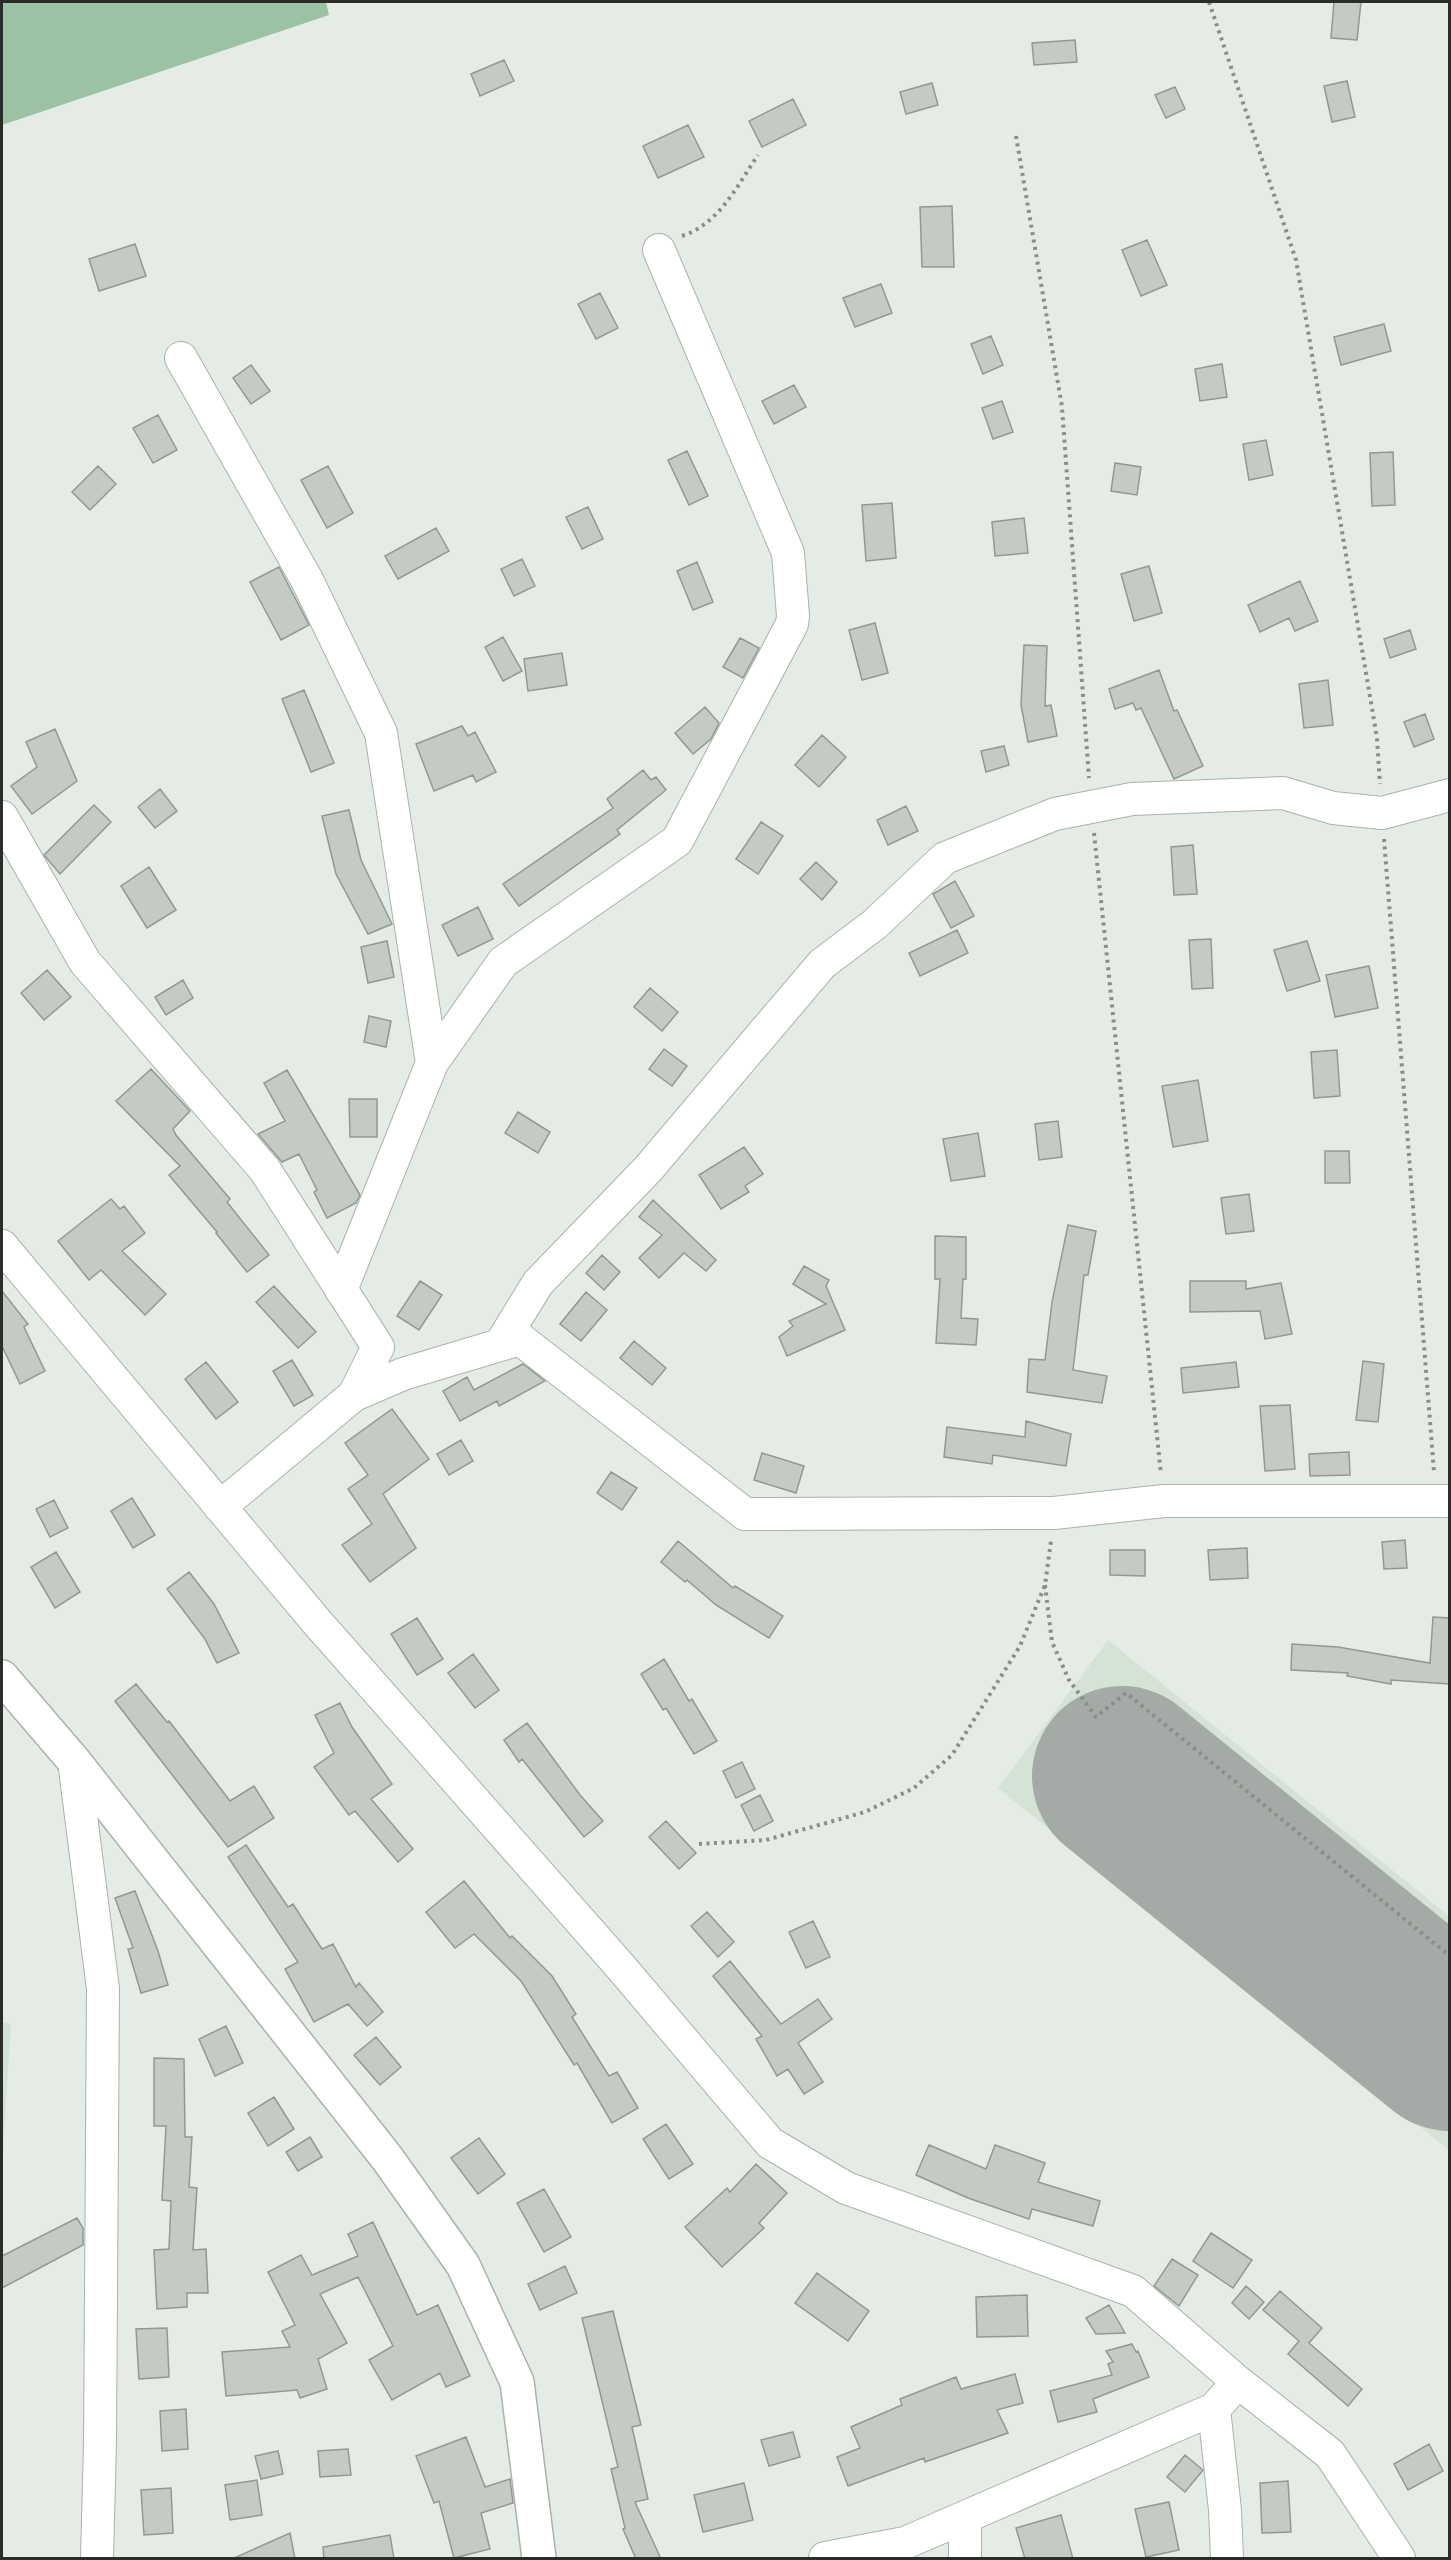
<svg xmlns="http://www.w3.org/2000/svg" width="1451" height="2560" font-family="Lato,sans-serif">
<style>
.built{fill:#d5e3d7}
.forest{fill:#9dc2a3}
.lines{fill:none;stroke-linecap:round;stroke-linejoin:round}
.runway{stroke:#a4aaa5;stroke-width:180}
.building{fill:#c4cbc5;stroke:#919992;stroke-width:1.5}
.minor-casing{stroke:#aab2ab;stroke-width:34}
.primary-casing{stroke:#aab2ab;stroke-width:36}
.path{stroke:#888e89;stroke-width:4;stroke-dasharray:3 4.5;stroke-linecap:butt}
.minor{stroke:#fff;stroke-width:32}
.primary{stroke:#fff;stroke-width:33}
</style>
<rect width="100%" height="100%" fill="#e4ece5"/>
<!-- built -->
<path class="built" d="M1108 1640 1449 1916V2150L998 1788Z
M2 2022 11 2024 2 2167Z"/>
<!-- forest -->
<path class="forest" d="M2 2H326L329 15 2 125Z"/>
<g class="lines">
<!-- runway -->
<path class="runway" d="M1122 1776 1450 2041"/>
</g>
<!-- building -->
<path class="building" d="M1334 2H1361L1357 40 1331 38Z
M1075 40 1077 62 1034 65 1032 43Z
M504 60 514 81 480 96 471 74Z
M1347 81 1355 117 1332 122 1324 86Z
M932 83 938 105 906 114 900 92Z
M1175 87 1185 109 1166 118 1155 95Z
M793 99 806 125 762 147 749 121Z
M688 125 704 157 658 178 643 146Z
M952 206 954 267H922L920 207Z
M1147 240 1167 285 1141 296 1122 250Z
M135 244 146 276 99 291 89 259Z
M881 284 892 313 855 327 843 298Z
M600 293 618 328 596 339 578 304Z
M1384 324 1391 351 1341 365 1334 337Z
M991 336 1003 365 983 374 971 344Z
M1222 364 1227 397 1200 401 1195 369Z
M251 365 270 391 251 404 233 378Z
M794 385 806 407 774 424 762 401Z
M1002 401 1013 432 993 439 982 408Z
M158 415 177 450 153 463 133 428Z
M1266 440 1273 475 1249 480 1243 444Z
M687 451 708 496 689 505 668 460Z
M1393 452 1395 505 1372 506 1370 453Z
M1115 463 1141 467 1137 495 1111 491Z
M98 466 116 484 90 510 72 492Z
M328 466 353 513 327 528 301 480Z
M892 503 896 558 866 561 862 505Z
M588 507 603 539 582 549 566 517Z
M1024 518 1028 553 995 556 992 522Z
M436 528 449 551 398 579 385 556Z
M522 559 535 586 514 596 501 569Z
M697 562 713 602 693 610 677 571Z
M1149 566 1162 613 1134 621 1121 574Z
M279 567 309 625 281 640 250 582Z
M1300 581 1318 621 1295 631 1289 618 1260 632 1248 605Z
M875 623 888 673 862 680 849 630Z
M1410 630 1416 649 1390 658 1384 639Z
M503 637 522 671 503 681 485 647Z
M740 638 759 648 743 678 723 667Z
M1024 645 1047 646 1045 706 1051 705 1057 736 1028 742 1021 705Z
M562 653 567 685 528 691 524 659Z
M1159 670 1174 711 1177 710 1203 766 1174 779 1141 708 1136 710 1133 703 1115 709 1109 689Z
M1328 680 1333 725 1304 728 1299 684Z
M304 690 334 763 311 772 282 699Z
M705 707 719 723 711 739 693 754 675 733Z
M1425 714 1434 739 1414 747 1404 722Z
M462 726 468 736 475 732 496 772 476 782 473 775 434 791 416 744Z
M55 729 77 781 32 814 11 786 37 767 26 742Z
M822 735 846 757 819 787 795 765Z
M1004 746 1009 765 986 772 981 751Z
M643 770 651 780 656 777 666 790 617 830 620 834 519 906 503 884 613 808 607 799Z
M160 789 177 811 155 828 138 807Z
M94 805 111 822 60 874 44 855Z
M906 806 918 831 888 845 877 820Z
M349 810 361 860 392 924 368 934 336 874 322 816Z
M761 822 783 836 758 874 736 859Z
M1193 845 1197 894 1174 895 1171 847Z
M816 862 837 882 822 900 800 879Z
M149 867 176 910 147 928 121 886Z
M955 881 974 916 951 928 933 894Z
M478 907 493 939 458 956 442 925Z
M957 930 968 953 920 976 909 953Z
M1211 939 1213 988 1192 989 1189 940Z
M387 941 394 977 368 983 361 947Z
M1307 941 1320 981 1287 991 1274 950Z
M1369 966 1378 1008 1335 1017 1326 975Z
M47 970 71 997 44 1020 21 993Z
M183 980 193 998 166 1015 155 997Z
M650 988 678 1012 662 1031 634 1007Z
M369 1016 391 1021 386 1047 364 1042Z
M664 1049 687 1066 672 1086 649 1069Z
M1337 1050 1340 1096 1314 1098 1311 1052Z
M151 1069 190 1111 173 1129 176 1135 230 1199 227 1202 269 1255 247 1272 216 1233 217 1232 169 1175 180 1166 116 1101Z
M287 1070 360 1195 356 1203 327 1218 314 1192 317 1190 299 1154 282 1162 258 1134 285 1121 264 1083Z
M1198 1080 1208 1141 1173 1147 1162 1086Z
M349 1099H377V1137H350Z
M518 1112 550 1132 538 1153 505 1133Z
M1058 1121 1062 1157 1039 1160 1035 1124Z
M978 1133 985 1176 951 1181 943 1139Z
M744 1147 763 1174 745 1186 749 1192 721 1209 699 1175Z
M1325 1151H1349L1350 1183H1325Z
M1249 1194 1254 1231 1226 1234 1221 1198Z
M111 1199 120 1209 124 1206 145 1233 122 1251 166 1294 145 1315 101 1270 89 1280 58 1241Z
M653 1200 716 1260 706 1271 684 1253 659 1278 639 1258 662 1235 639 1217Z
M1068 1225 1096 1231 1088 1275H1084L1073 1370 1107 1376 1102 1403 1027 1392 1029 1359 1045 1360 1052 1302Z
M935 1236 966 1237V1279H963L961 1318 978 1319 976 1345 936 1343 940 1279H935Z
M602 1255 620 1272 604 1290 586 1273Z
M804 1266 829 1280 826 1286 845 1330 787 1356 779 1337 793 1326 789 1321 826 1304 793 1284Z
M420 1281 442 1295 419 1330 397 1316Z
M1190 1281H1246V1289L1281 1283 1292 1334 1265 1339 1260 1311 1190 1312Z
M274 1286 316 1332 298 1348 256 1302Z
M2 1291 28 1324 24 1327 45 1371 20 1384 2 1346Z
M586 1292 607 1310 581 1341 560 1324Z
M634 1341 666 1368 652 1385 620 1358Z
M292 1360 313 1395 294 1406 273 1371Z
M1363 1361 1384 1364 1378 1422 1356 1420Z
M206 1362 238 1402 216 1419 185 1379Z
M1236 1362 1239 1387 1183 1393 1181 1368Z
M523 1364 545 1381 499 1406 497 1401 460 1421 443 1391 467 1377 474 1390Z
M1290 1405 1295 1469 1265 1471 1260 1406Z
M392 1409 429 1459 383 1494 416 1548 370 1582 342 1545 372 1524 348 1489 368 1475 345 1443Z
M1026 1421 1071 1434 1066 1466 993 1455 992 1464 944 1457 947 1427 1025 1437Z
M461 1440 473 1461 449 1475 437 1454Z
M1349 1452 1350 1475 1310 1476 1309 1454Z
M762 1453 804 1466 796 1493 754 1480Z
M611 1472 637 1488 622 1510 597 1493Z
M132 1498 155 1535 133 1548 111 1511Z
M54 1500 68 1528 50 1537 36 1509Z
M1405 1540 1407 1568 1384 1569 1382 1542Z
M678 1541 733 1588 735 1586 783 1616 769 1638 716 1605 687 1580 685 1582 661 1562Z
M1247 1548 1248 1578 1210 1580 1208 1550Z
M1110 1550H1145V1576L1110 1575Z
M56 1552 80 1592 55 1608 31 1567Z
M189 1572 214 1604 239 1653 217 1663 205 1639 167 1589Z
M1433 1617 1449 1618V1684L1391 1680V1684L1347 1676 1348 1673 1291 1670 1292 1644 1338 1647 1430 1663Z
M417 1618 443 1659 417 1675 391 1634Z
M473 1654 499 1690 475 1708 448 1673Z
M664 1659 689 1701 692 1699 717 1741 694 1754 666 1708 663 1710 641 1674Z
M136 1684 167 1722 169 1721 230 1801 254 1786 274 1818 228 1847 115 1701Z
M340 1703 352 1727 392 1784 371 1799 413 1849 398 1862 355 1811 349 1815 314 1767 334 1753 315 1715Z
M527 1723 580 1795 603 1821 584 1837 522 1759 519 1762 504 1740Z
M742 1762 755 1789 736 1798 723 1771Z
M760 1795 773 1821 754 1831 741 1805Z
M666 1821 696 1853 679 1869 649 1837Z
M246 1845 288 1907 293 1904 322 1949 333 1944 356 1987 359 1983 383 2012 367 2026 348 2004 314 2022 285 1969 298 1962 228 1857Z
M464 1881 510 1938 512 1936 552 1976 576 2014 572 2017 609 2076 617 2072 638 2108 612 2123 577 2063 574 2065 521 1981 474 1934 455 1948 426 1912Z
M135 1891 158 1951 168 1985 141 1993 128 1949 133 1948 115 1898Z
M707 1912 734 1942 718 1957 691 1926Z
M813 1921 830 1957 806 1968 789 1932Z
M730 1961 781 2024 818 1999 832 2019 798 2043 823 2082 804 2094 788 2069 777 2076 756 2039 762 2036 713 1976Z
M226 2026 243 2063 215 2076 199 2039Z
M376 2037 401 2067 380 2085 354 2055Z
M154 2058 184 2059 185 2137H192L189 2187 197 2188 193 2250 206 2249 208 2293H187V2307L157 2309 154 2250 169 2249 171 2201 162 2200 166 2126H154Z
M274 2097 294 2129 268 2146 248 2113Z
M666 2124 693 2164 669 2179 643 2139Z
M310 2137 322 2157 298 2171 286 2152Z
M479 2138 505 2174 478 2194 451 2158Z
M929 2145 986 2169 995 2145 1045 2163 1038 2182 1100 2201 1093 2226 1032 2209 1029 2219 968 2198 916 2175Z
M756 2164 787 2193 759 2223 764 2228 722 2267 685 2227 727 2188 730 2192Z
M544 2189 571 2237 544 2252 517 2203Z
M77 2218 83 2228V2245L2 2288V2256Z
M373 2222 417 2315 438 2305 470 2376 446 2387 440 2373 392 2400 369 2360 393 2346 358 2277 320 2294 347 2343 318 2359 327 2389 300 2398 297 2390 226 2396 222 2352 290 2347 282 2331 295 2325 268 2272 301 2255 312 2275 358 2256 348 2234Z
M1211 2233 1252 2260 1233 2288 1193 2261Z
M1172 2259 1198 2275 1179 2306 1154 2286Z
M565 2266 577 2293 540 2310 528 2284Z
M817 2273 869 2311 848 2341 795 2303Z
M1246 2286 1264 2302 1249 2319 1232 2303Z
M1280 2291 1322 2328 1309 2343 1362 2389 1348 2406 1288 2354 1299 2341 1263 2310Z
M1027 2295 1028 2336 977 2337 976 2297Z
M1109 2305 1125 2333 1096 2334 1086 2318Z
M613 2311 641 2425 632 2427 648 2499 635 2502 661 2559H636L623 2529 625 2528 611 2469 618 2467 582 2318Z
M167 2328 169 2377 139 2379 136 2329Z
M1132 2344 1136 2352 1138 2351 1149 2377 1093 2399 1097 2412 1058 2422 1050 2391 1112 2375 1108 2364 1113 2362 1106 2351Z
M1015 2374 1023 2403 997 2410 1008 2433 925 2462 924 2458 848 2486 837 2457 860 2448 851 2427 902 2405 900 2399 956 2377 961 2389Z
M186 2409 188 2449 162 2451 160 2411Z
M793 2432 800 2457 769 2466 761 2440Z
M466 2437 485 2487 510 2479 513 2503 481 2513 490 2549 454 2558 439 2501 434 2503 416 2456Z
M1429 2444 1443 2471 1408 2490 1394 2464Z
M348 2449 351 2475 320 2477 318 2451Z
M278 2451 283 2474 261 2479 255 2456Z
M1185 2455 1203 2470 1185 2492 1167 2477Z
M257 2480 262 2515 230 2520 225 2485Z
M1288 2481 1291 2532 1262 2533 1260 2483Z
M744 2483 753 2520 703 2532 694 2495Z
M171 2488 173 2533 144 2535 141 2490Z
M1169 2502 1179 2550 1146 2557 1135 2509Z
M1061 2515 1073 2559H1025L1016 2528Z
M290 2533 295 2559H232Z
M390 2535 394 2559H324L323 2547Z"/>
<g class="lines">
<!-- minor casing -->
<g class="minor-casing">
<path id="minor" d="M181 358 307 580 381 733 432 1063 341 1290
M2 817 85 962 265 1170 378 1347 354 1395 220 1507
M432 1063 503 962 677 841 792 624 793 616 788 553 659 250
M2 1246 316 1621 620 1966 770 2143 846 2188 1133 2291 1238 2382 1330 2454 1399 2558
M500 1345 538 1283 648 1169 822 964 875 924 945 858 1055 814 1132 799 1283 793 1333 808 1382 813 1450 795
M354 1395 403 1374 520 1339 745 1514 1054 1513 1164 1501H1450
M74 1761 103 1989 100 2443 97 2558
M1214 2409 1225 2510 1227 2558
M825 2558 905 2543 1214 2409 1238 2382
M965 2558V2517"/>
</g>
<!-- primary casing -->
<g class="primary-casing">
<path id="primary" d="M2 1677 74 1761 387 2158 463 2265 517 2382 539 2558"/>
</g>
<!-- path -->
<path class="path" d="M1209 2 1296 260 1377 738 1380 784
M1016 136 1062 407 1089 778
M682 236C719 224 737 186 758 155
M1094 833 1161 1474
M1384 839 1434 1472
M1045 1585 1052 1642 1069 1680 1096 1717 1126 1693 1450 1956
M699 1844 766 1840 865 1812 914 1788 952 1755 1020 1646 1045 1585 1051 1541"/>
<!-- minor -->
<use href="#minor" class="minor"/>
<!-- primary -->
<use href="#primary" class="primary"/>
</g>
<!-- border -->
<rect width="1451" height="2560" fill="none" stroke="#2a2d2a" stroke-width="6"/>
</svg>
